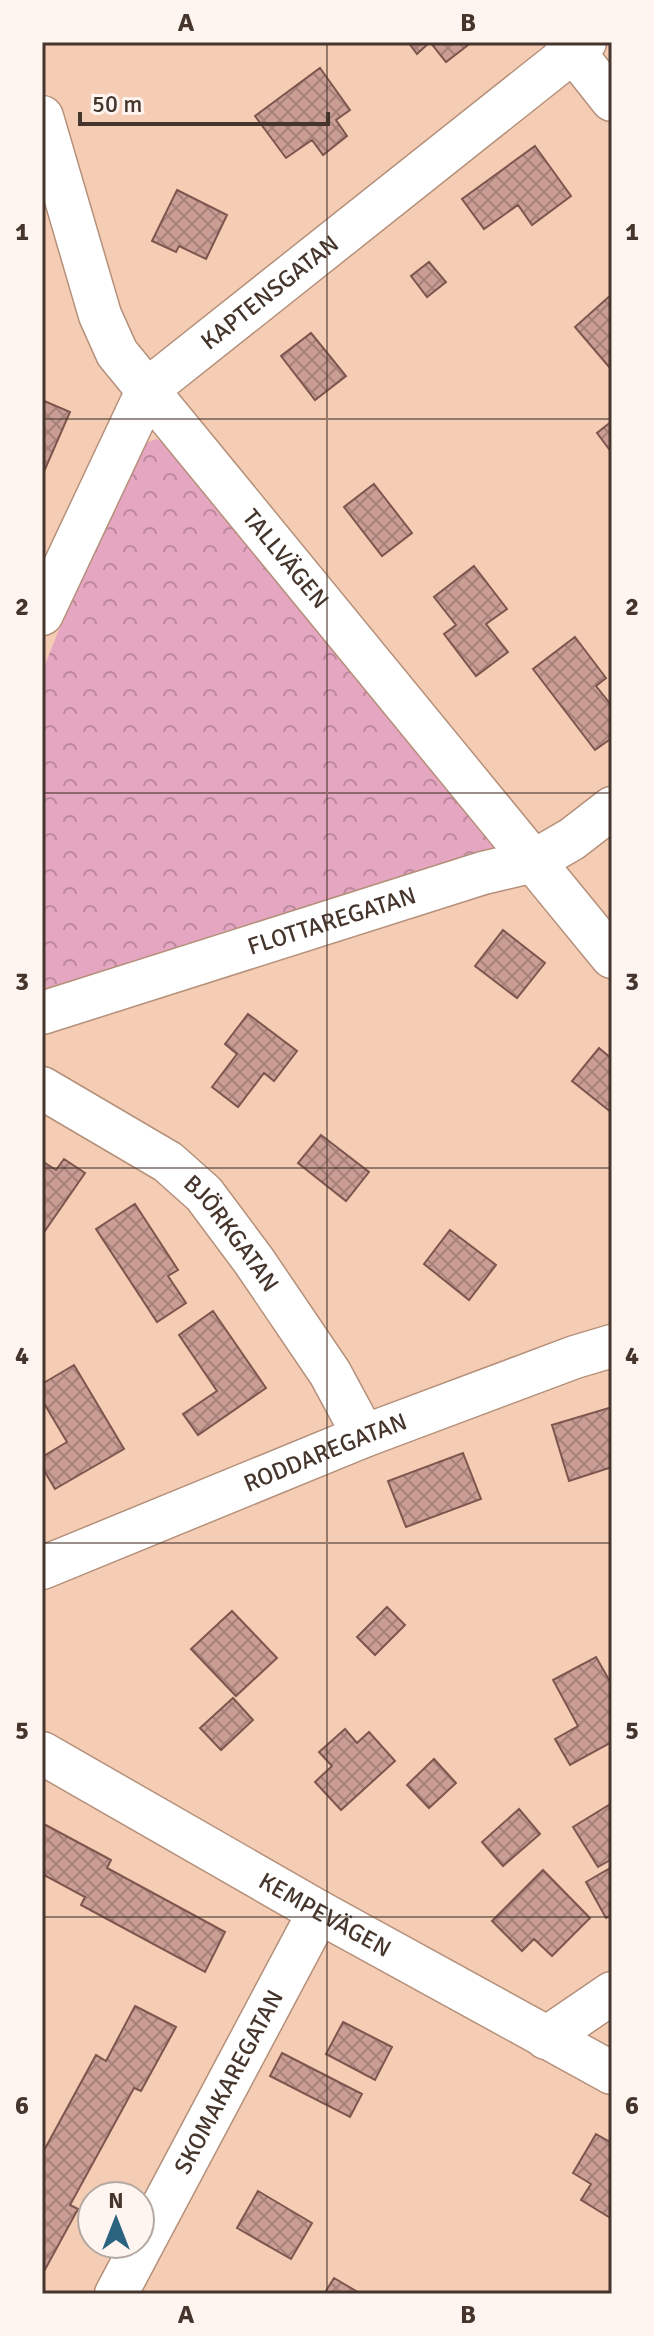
<svg xmlns="http://www.w3.org/2000/svg" width="654" height="2336" font-family="Signika,sans-serif">
<style>
.park{fill:url(#park-crowns)}
.building{fill:url(#building-cross-hatch);stroke:#7e564e;stroke-width:2}
.lines{fill:none;stroke-linecap:round;stroke-linejoin:round}
.minor-casing{stroke:#b5907a;stroke-width:45}
.minor{stroke:#fff;stroke-width:42}
.grid{fill:none;stroke:#45352c;stroke-width:2;stroke-opacity:0.55}
.labels{text-anchor:middle;stroke-width:7;stroke-linejoin:round;paint-order:stroke}
.street-label{font-size:24px;fill:#45352c;stroke:#fef5f0}
.neatline{fill:none;stroke:#45352c;stroke-width:3}
.grid-label{font-size:26px;text-anchor:middle;font-weight:bold;fill:#45352c}
</style>
<defs>
<pattern id="park-crowns" width="20" height="18" patternUnits="userSpaceOnUse" patternTransform="scale(2)"><rect width="20" height="18" fill="#e5a6c1"/><path d="M2 6a3 3 0 1 1 6 0M12 15a3 3 0 1 1 6 0" fill="none" stroke="#bb889d"/></pattern>
<pattern id="building-cross-hatch" width="8" height="8" patternUnits="userSpaceOnUse" patternTransform="scale(2)"><rect width="8" height="8" fill="#cb9e95"/><path d="M0 0l8 8M0 8l8-8" fill="none" stroke="#a7827a"/></pattern>
</defs>
<rect width="100%" height="100%" fill="#f5cdb5"/>
<!-- park -->
<path class="park" d="M156 439 177 449 500 850 42 992V672L125 466 142 445Z"/>
<!-- building -->
<path class="building" d="M408 42H472L446 62 430 42 417 54Z
M320 68 350 110 336 120 347 136 323 155 312 140 286 158 255 116Z
M535 146 571 196 532 225 518 205 484 229 462 199Z
M177 190 227 215 206 259 179 246 176 252 152 241Z
M429 262 446 282 427 297 411 276Z
M612 294V366L610 368 575 327Z
M311 333 346 376 315 400 281 356Z
M42 400 70 412 42 476Z
M612 421V453L597 433Z
M374 484 412 533 382 556 344 507Z
M474 566 507 609 486 624 508 652 476 676 444 634 456 625 434 597Z
M575 637 606 678 596 686 612 706V738L595 750 533 669Z
M503 930 545 963 517 998 475 966Z
M248 1014 297 1051 274 1081 264 1073 238 1107 212 1087 237 1054 225 1044Z
M599 1048 612 1059V1113L572 1081Z
M321 1135 369 1172 346 1201 298 1163Z
M64 1159 85 1173 42 1235V1161L56 1170Z
M135 1204 178 1270 168 1276 186 1303 157 1322 96 1229Z
M450 1230 496 1265 469 1300 424 1264Z
M213 1311 266 1388 198 1435 183 1414 217 1391 179 1335Z
M74 1365 124 1449 55 1489 42 1467V1457L67 1442 42 1400V1384Z
M612 1407V1467L569 1481 552 1425Z
M463 1453 481 1499 406 1527 388 1481Z
M387 1607 405 1625 375 1655 357 1637Z
M232 1611 277 1658 236 1696 191 1649Z
M596 1657 612 1685V1742L570 1765 555 1739 578 1726 553 1680Z
M233 1698 253 1720 221 1750 200 1728Z
M345 1729 357 1743 369 1732 395 1761 341 1810 315 1782 332 1766 319 1752Z
M434 1759 456 1783 429 1808 407 1785Z
M612 1803V1859L598 1867 573 1827Z
M519 1809 540 1834 503 1866 482 1842Z
M42 1823 111 1860 107 1868 225 1932 205 1972 81 1905 85 1897 42 1874Z
M612 1867V1915L606 1918 586 1882Z
M543 1870 590 1918 552 1956 534 1939 522 1951 492 1921Z
M135 2006 176 2027 141 2091 134 2088 70 2205 78 2209 42 2275V2154L96 2055 106 2061Z
M343 2022 392 2047 375 2080 326 2054Z
M282 2053 362 2094 350 2117 270 2076Z
M596 2134 612 2143V2219L581 2200 591 2184 573 2173Z
M258 2191 312 2223 291 2259 237 2228Z
M334 2278 361 2294H324Z"/>
<g class="lines">
<!-- minor casing -->
<g class="minor-casing">
<g id="minor">
<path d="M566 42 612 100"/>
<path id="s1" d="M42 117 100 315 117 353 612 957"/>
<path id="s2" d="M42 614 148 389 585 42"/>
<path id="s3" d="M42 1013 483 873 534 861 572 839 612 808"/>
<path id="s4" d="M42 1088 168 1162 204 1194 254 1261 330 1373 364 1436"/>
<path id="s5" d="M42 1568 364 1436 575 1357 612 1346"/>
<path id="s6" d="M42 1753 319 1912 612 2073"/>
<path d="M546 2038 612 1993"/>
<path id="s7" d="M116 2294 319 1912"/>
</g>
</g>
<!-- minor -->
<use href="#minor" class="minor"/>
</g>
<!-- grid -->
<path class="grid" d="M327 42V2294M42 419H612M42 793H612M42 1168H612M42 1543H612M42 1917H612"/>
<g class="labels">
<!-- street labels -->
<g class="street-label">
<text dy="8" stroke="none"><textPath href="#s2" startOffset="404">KAPTENSGATAN</textPath></text>
<text dy="8" stroke="none"><textPath href="#s1" startOffset="514">TALLVÄGEN</textPath></text>
<text dy="8" stroke="none"><textPath href="#s3" startOffset="304">FLOTTAREGATAN</textPath></text>
<text dy="8" stroke="none"><textPath href="#s4" startOffset="242">BJÖRKGATAN</textPath></text>
<text dy="8" stroke="none"><textPath href="#s5" startOffset="306">RODDAREGATAN</textPath></text>
<text dy="8" stroke="none"><textPath href="#s6" startOffset="326">KEMPEVÄGEN</textPath></text>
<text dy="8" stroke="none"><textPath href="#s7" startOffset="240">SKOMAKAREGATAN</textPath></text>
</g>
</g>
<!-- border -->
<rect width="654" height="2336" fill="none" stroke="#fef5f0" stroke-width="88"/>
<!-- north arrow -->
<g transform="translate(116 2220)"><circle r="38" fill="#fef5f0" stroke="#b4a8a2" stroke-width="2"/>
<path d="M0-6L14 30L0 20L-14 30Z" fill="#2c637e"/>
<text y="-12" font-size="22" font-weight="bold" text-anchor="middle" fill="#45352c">N</text>
</g>
<!-- scale -->
<path d="M80 112v12h248v-12" fill="none" stroke="#45352c" stroke-width="4"/>
<text x="92" y="112" font-size="24" fill="#45352c" stroke="#fef5f0" stroke-width="6" paint-order="stroke">50 m</text>
<rect x="44" y="44" width="566" height="2248" class="neatline"/>
<g class="grid-label">
<text x="186" y="31">A</text>
<text x="468" y="31">B</text>
<text x="22" y="240">1</text>
<text x="632" y="240">1</text>
<text x="22" y="615">2</text>
<text x="632" y="615">2</text>
<text x="22" y="990">3</text>
<text x="632" y="990">3</text>
<text x="22" y="1364">4</text>
<text x="632" y="1364">4</text>
<text x="22" y="1739">5</text>
<text x="632" y="1739">5</text>
<text x="22" y="2114">6</text>
<text x="632" y="2114">6</text>
<text x="186" y="2323">A</text>
<text x="468" y="2323">B</text>
</g>
</svg>
